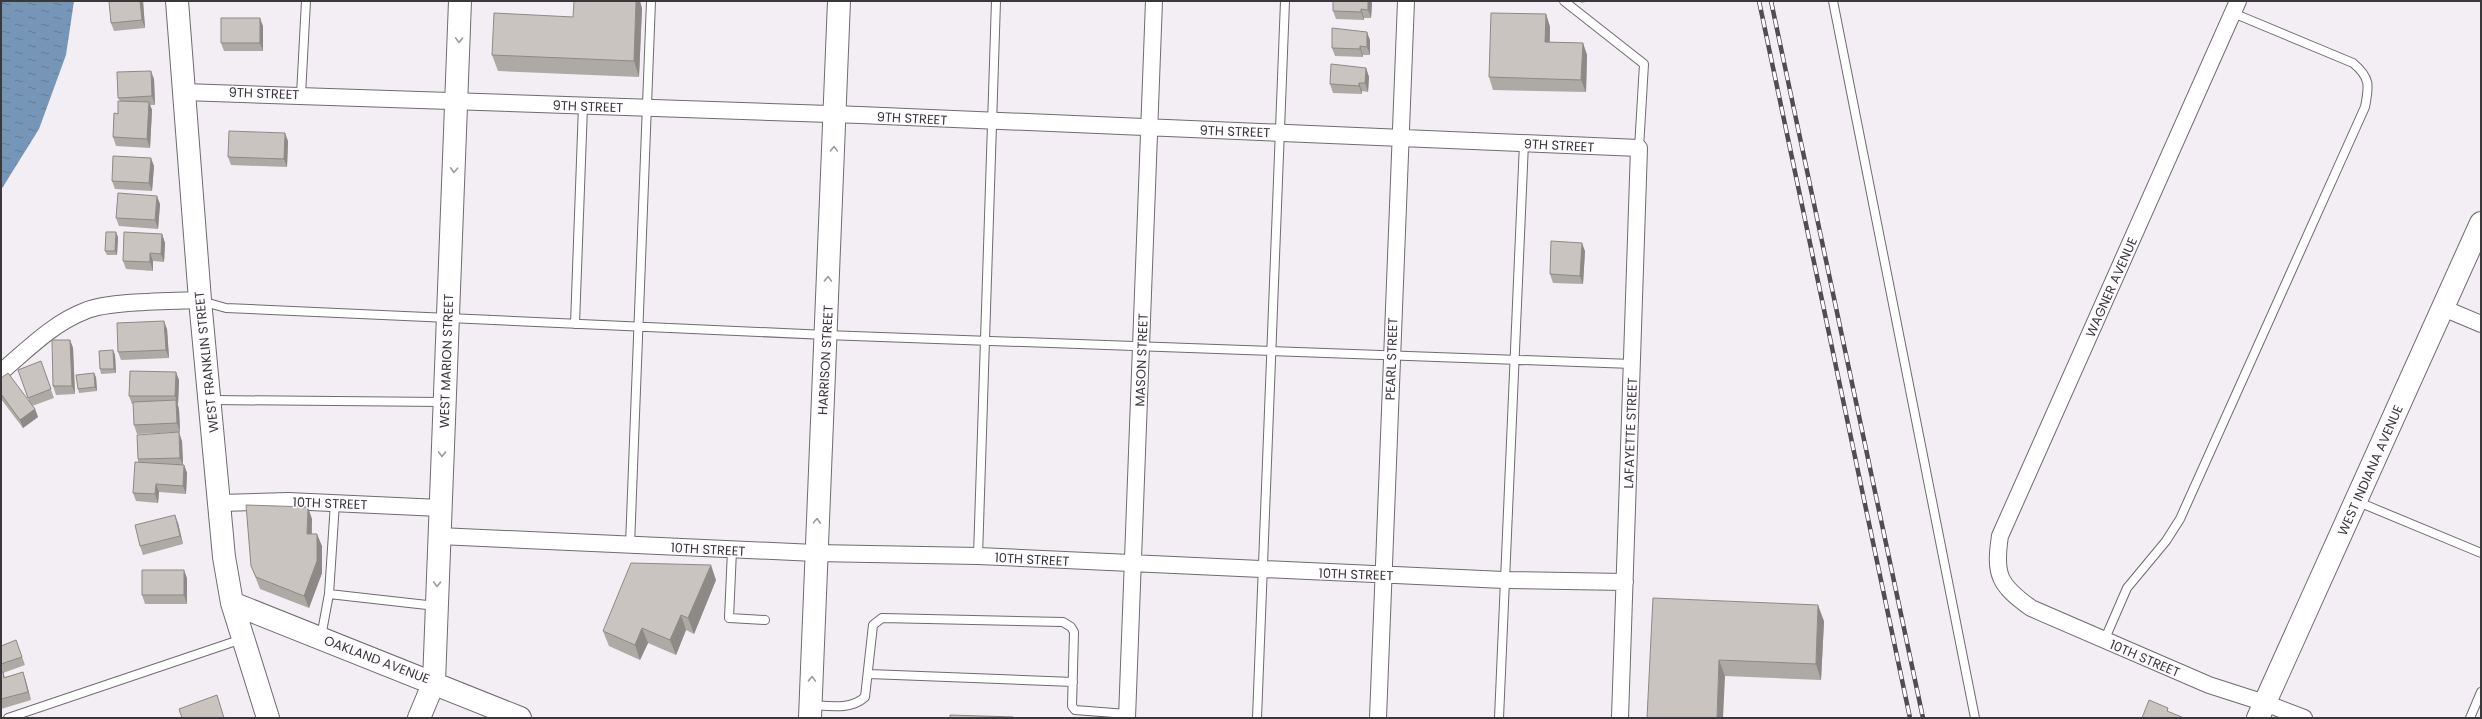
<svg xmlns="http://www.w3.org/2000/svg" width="2482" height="719" font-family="Poppins,sans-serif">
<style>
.water{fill:url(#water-ripples)}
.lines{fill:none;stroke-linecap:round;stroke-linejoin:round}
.lane-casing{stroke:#6f6b70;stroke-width:10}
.street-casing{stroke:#6f6b70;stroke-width:18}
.secondary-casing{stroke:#6f6b70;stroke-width:24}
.lane{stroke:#fff;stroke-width:8}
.street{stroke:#fff;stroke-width:16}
.secondary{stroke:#fff;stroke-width:22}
.rail-casing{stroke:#4f4d50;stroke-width:4.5}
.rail{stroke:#fefcff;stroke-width:3;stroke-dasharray:9;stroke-linecap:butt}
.wall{fill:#ada9a4}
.shaded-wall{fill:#8d8986}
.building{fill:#c9c4bf;stroke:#8d8986}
.oneway{stroke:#9c9c9d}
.labels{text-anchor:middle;stroke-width:3;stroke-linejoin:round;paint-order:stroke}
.street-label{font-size:13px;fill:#3a383b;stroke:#fefcff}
</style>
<defs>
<pattern id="water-ripples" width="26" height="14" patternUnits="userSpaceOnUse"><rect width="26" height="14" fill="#7696b8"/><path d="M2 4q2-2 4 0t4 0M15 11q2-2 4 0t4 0" fill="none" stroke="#627b97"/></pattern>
</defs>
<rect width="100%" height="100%" fill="#f2eef3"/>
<!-- water -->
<path class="water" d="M1 1H74L66 55 39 129 1 190Z"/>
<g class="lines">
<!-- lane casing -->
<g class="lane-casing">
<path id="lane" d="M1564 1 1644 64 1639 148
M1833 1 1975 718
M301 95 306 1
M201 301 226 308 826 335 1632 364
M575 324 583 106
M211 400 443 402
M2356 501 2481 553
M630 545 651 1
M732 550 729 618 765 620
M978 556 996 1
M329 594 436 606
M321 637 329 594 335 503
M2104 641 2127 588 2166 541 2180 519 2365 107C2369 86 2371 78 2353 63L2233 13
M869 674 1073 682
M811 705C829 706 851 710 865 697L873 625 882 618 1063 622 1071 627 1074 632 1072 706 1075 710 1127 714
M8 718 242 639
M1257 718 1285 1
M1499 718 1524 143
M2470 718 2481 692"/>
</g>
<!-- street casing -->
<g class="street-casing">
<path id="street" d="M2238 1 2000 536C1994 575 1999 585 2031 608L2209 685 2265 703 2304 718
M184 92 860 115 1639 148 1620 718
M2443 308 2481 324
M1 372C27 350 53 323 85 311 108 301 172 301 200 300
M220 503 288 501 440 508
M439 536 815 553 978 556 1504 580 1625 582
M1127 718 1154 1
M1378 718 1406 1"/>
</g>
<!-- secondary casing -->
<g class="secondary-casing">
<path id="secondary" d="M177 1 200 300 224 557 232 603 268 718
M232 603 520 718
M419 718 434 682 460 1
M810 718 839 1
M2258 718 2481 223"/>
</g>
<!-- lane -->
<use href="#lane" class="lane"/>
<!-- street -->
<use href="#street" class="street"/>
<!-- secondary -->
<use href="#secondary" class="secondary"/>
<!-- rail casing -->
<g class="rail-casing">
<path id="rail" d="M1759 1 1910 718
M1771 1 1923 718"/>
</g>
<!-- rail -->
<use href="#rail" class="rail"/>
</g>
<!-- wall -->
<path class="wall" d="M109 1H143L145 28 114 31 111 23Z
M1580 1H1591L1581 3Z
M1372 3 1371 18H1364V20L1336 19 1333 11Z
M642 8 639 77 498 71 492 55 573 17Z
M1546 14 1550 27V42L1583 43 1587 55 1586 92 1493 90 1489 77Z
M263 26V51H224L221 43Z
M1370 40V55H1363V57L1335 56 1332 48Z
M1366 68 1369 77 1368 92 1362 91V94L1333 93 1330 84Z
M154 79 155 105H150L152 110 150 148 116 146 113 137 120 101 118 98Z
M288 141 287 167 231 165 228 157Z
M154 166 152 191 115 189 112 181Z
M160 204 158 229 119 226 116 218Z
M162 234 165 243 164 262 153 261V271L126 269 123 261Z
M118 237 117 255H107L105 251Z
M1585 251 1583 284 1553 283 1550 274Z
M167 329 169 358 121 360 118 352Z
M70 340 73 348 75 394 56 395 53 386Z
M113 350 115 355 116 373 101 374 100 369Z
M41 361 54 398 32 406 35 409 38 417 23 428 1 399V378L30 403 18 370Z
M96 377 97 391 79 393 78 389Z
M179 380 178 405 179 409 180 432 137 434 134 425V404H132L129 396Z
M182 441 183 465H184L187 473 186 494 159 492 158 503 136 501 133 493 138 462V459Z
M312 519V534L322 546V573L309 608 260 589 251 566Z
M178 523 183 544 143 555 140 546Z
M187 578V604H145L142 595Z
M716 580 694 634 686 630 676 655 648 643 640 660 609 646 603 631Z
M1653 598 1824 621 1821 680 1725 676Z
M16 640 25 665 3 673 5 677 23 672 31 700 1 709V646Z"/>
<!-- shaded-wall -->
<path class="shaded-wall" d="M140 1H143L145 28 142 20Z
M636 1H640L642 8 639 77 634 61Z
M1368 1H1371L1372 3 1371 18 1368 10Z
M1361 9 1364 18V20L1361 12Z
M1546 14 1550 27 1549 54 1545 42Z
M260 18 263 26V51L260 43Z
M1367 32 1370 40V55L1367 47Z
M1583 43 1587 55 1586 92 1581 80Z
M1360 46 1363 55V57L1360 49Z
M1366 68 1369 77 1368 92 1365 83Z
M151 71 154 79 155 105 152 96Z
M1359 83 1362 91V94L1359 86Z
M149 102 152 110 150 148 147 139Z
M285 133 288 141 287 167 284 159Z
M151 158 154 166 152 191 149 183Z
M157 196 160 204 158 229 155 220Z
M116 232 118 237 117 255 115 251Z
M162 234 165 243 164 262 161 254Z
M1582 243 1585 251 1583 284 1580 276Z
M150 253 153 261V271L150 262Z
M164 321 167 329 169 358 166 350Z
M70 340 73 348 75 394 72 386Z
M113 350 115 355 116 373 114 369Z
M176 372 179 380 178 405 175 396Z
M94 373 96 377 97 391 95 387Z
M176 400 179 409 180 432 177 423Z
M35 409 38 417 23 428 20 420Z
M179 432 182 441 183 466 180 458Z
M184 465 187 473 186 494 183 486Z
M156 484 159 492 158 503 155 494Z
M308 507 312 519 311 546 307 534Z
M175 515 178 523 183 544 180 536Z
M317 534 322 546V573L309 608 304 596Z
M711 565 716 580 694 634 688 618Z
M184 570 187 578V604L184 595Z
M1818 605 1824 621 1821 680 1816 664Z
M681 615 686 630 676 655 670 640Z
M642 628 648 643 640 660 635 645Z
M1719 660 1725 676 1723 718H1717Z
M23 672 26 681 31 700 28 692Z"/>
<!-- building -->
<path class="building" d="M109 1H140L142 20 111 23Z
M574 1H636L634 61 492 55 494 13 573 17Z
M1333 1H1368V10L1361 9V12L1333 11Z
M1491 13 1546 14 1545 42 1583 43 1581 80 1489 77Z
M221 18H260V43H221Z
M1332 28 1367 32V47L1360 46V49L1332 48Z
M1331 64 1366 68 1365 83H1359V86L1330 84Z
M151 71 152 96 118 98 117 72Z
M118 101 149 102 147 139 113 137 114 113 118 114Z
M229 131 285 133 284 159 228 157Z
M113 156 151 158 149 183 112 181Z
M118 193 157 196 155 220 116 218Z
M106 232H116L115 251H105Z
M124 232 162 234 161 254 150 253V262L123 261Z
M1551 241 1582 243 1580 276 1550 274Z
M164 321 166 350 118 352 117 323Z
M52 340H70L72 386H53Z
M113 350 114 369H100L99 351Z
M41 361 51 389 28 398 18 370Z
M130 371 176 372 175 396H129Z
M8 373 35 409 20 420 1 394V378Z
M94 373 95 387 78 389 76 375Z
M176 400 177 423 134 425 133 402Z
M179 432 180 458 138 459 137 435Z
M135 462 184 465 183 486 156 484 155 494 133 493Z
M246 505 308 507 307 534H317V561L304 596 256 577 251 566Z
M175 515 180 536 140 546 135 525Z
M631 563 711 565 688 618 681 615 670 640 642 628 635 645 603 631Z
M142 570H184V595H142Z
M1653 598 1818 605 1816 664 1719 660 1717 718H1647Z
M16 640 22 657 1 664V646Z
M1 672H3L4 678 23 672 28 692 1 699Z
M217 695 224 718H182L179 709Z
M2149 700 2168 708 2167 711 2184 718H2142Z
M950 715 1013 717V718H950Z"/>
<!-- one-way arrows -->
<defs><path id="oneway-chevron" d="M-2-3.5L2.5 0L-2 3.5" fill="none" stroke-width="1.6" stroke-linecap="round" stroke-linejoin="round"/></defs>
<g class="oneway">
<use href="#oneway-chevron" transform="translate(459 40) rotate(92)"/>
<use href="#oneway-chevron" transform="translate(834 149) rotate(-88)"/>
<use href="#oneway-chevron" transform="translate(454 170) rotate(93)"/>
<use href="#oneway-chevron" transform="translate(828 279) rotate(-88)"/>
<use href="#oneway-chevron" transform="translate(442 454) rotate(92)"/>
<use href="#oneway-chevron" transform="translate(817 521) rotate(-87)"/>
<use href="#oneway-chevron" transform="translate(437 584) rotate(92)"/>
<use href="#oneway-chevron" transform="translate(812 679) rotate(-88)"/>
</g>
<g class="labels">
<!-- street labels -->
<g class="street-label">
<text transform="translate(264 93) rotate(2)" y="5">9TH STREET</text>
<text transform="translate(588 106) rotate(2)" y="5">9TH STREET</text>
<text transform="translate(912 118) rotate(3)" y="5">9TH STREET</text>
<text transform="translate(1235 131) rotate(2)" y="5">9TH STREET</text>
<text transform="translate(1559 145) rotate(3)" y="5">9TH STREET</text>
<text transform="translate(2111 287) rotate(-66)" y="5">WAGNER AVENUE</text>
<text transform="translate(1391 359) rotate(-88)" y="5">PEARL STREET</text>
<text transform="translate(825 360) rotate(-87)" y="5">HARRISON STREET</text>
<text transform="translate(1141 360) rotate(-88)" y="5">MASON STREET</text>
<text transform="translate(446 361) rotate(-88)" y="5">WEST MARION STREET</text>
<text transform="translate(206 362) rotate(-96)" y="5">WEST FRANKLIN STREET</text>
<text transform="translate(1630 433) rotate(-88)" y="5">LAFAYETTE STREET</text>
<text transform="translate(2370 470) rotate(-66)" y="5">WEST INDIANA AVENUE</text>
<text transform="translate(330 503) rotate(2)" y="5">10TH STREET</text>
<text transform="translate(708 549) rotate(3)" y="5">10TH STREET</text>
<text transform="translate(1032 559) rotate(3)" y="5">10TH STREET</text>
<text transform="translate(1356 574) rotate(2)" y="5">10TH STREET</text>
<text transform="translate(2145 658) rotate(23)" y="5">10TH STREET</text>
<text transform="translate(377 659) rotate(21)" y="5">OAKLAND AVENUE</text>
</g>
</g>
<!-- border -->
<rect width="2482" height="719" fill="none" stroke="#3a383b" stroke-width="4"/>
</svg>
